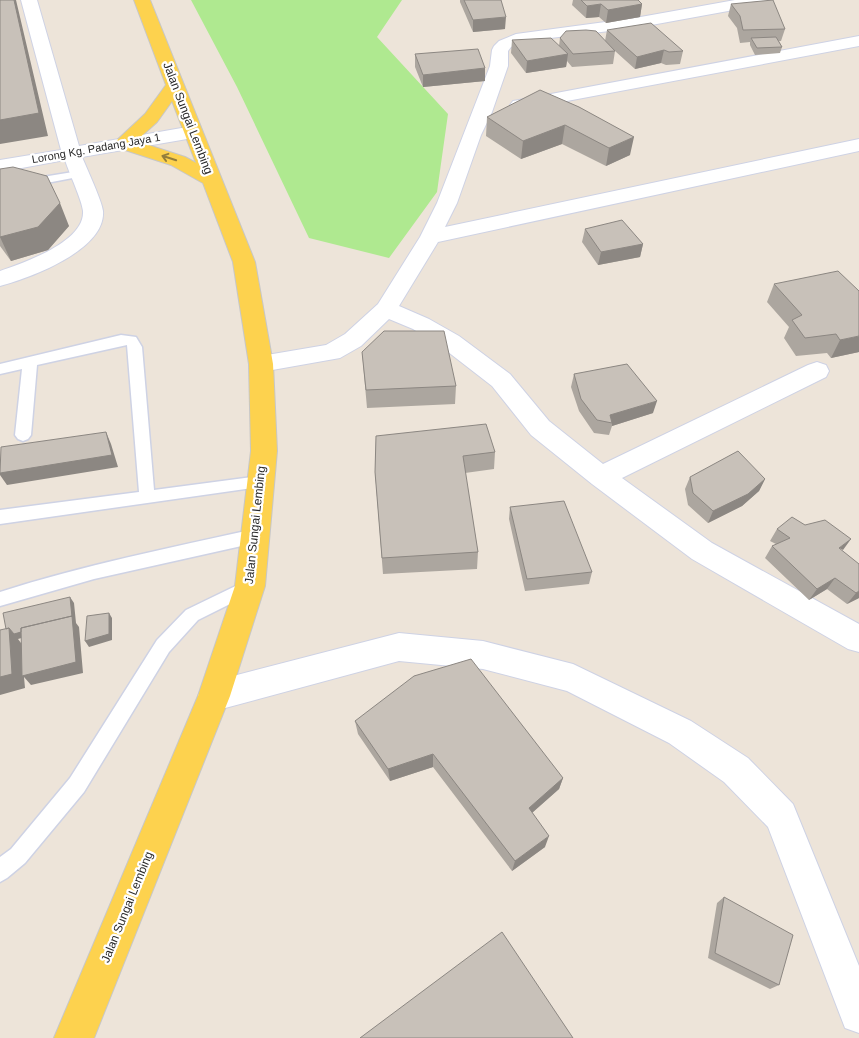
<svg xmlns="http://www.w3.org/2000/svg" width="859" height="1038" font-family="Arial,sans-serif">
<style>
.green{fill:#afe990}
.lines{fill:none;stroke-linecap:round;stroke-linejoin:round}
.lane-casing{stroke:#ced2e4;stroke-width:3}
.street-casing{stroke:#ced2e4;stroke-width:2}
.primary-casing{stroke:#c7c7c7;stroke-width:2}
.lane{fill:#fff;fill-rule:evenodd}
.street{fill:#fff;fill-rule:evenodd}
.primary{fill:#fdd24e;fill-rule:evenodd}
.wall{fill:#aca69f}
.shaded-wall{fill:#8c8782;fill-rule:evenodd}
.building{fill:#c8c1b9;stroke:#8c8782}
.oneway{stroke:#937e3c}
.labels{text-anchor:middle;stroke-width:4.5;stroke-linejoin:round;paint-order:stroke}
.far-street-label{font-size:11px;fill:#292929;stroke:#fff}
.street-label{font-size:12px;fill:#292929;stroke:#fff}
</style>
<rect width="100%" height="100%" fill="#ede4d9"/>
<!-- green -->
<path class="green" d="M191 0H402L377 37 448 114 437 192 389 258 309 238 237 87Z"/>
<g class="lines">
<!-- lane casing -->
<g class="lane-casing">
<path id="lane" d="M79 171 85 174 83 176 0 192V184Z
M121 335 136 337 142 347 154 490 260 476 266 478 268 482 266 486 0 524V510L139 492 127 345 37 365 31 435 28 439 23 441 18 439 15 435 22 369 0 374V364Z
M255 529 261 531 263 536 261 541 255 543 94 579 0 606V592C84 565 169 548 255 529Z
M250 579 256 581 259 586 256 591 198 620 169 652 84 792 25 863 7 878 0 882V857L11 849 70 778 157 640 186 610Z"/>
</g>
<!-- street casing -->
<g class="street-casing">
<path id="street" d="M21 0H37L79 146 193 126 200 128 202 132 200 136 193 138 82 157C87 169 102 201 103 211 106 250 30 278 0 286V271C23 263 85 242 83 211 82 200 69 173 65 160L0 172V160L61 150Z
M735 0H769L766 3 761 5 635 28 525 41 511 47 508 51V66L492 112 481 135 457 203 445 227 859 139V151L438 242 399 306 429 319 459 336 510 374 549 421 603 464 808 365 817 362 826 365 829 371 826 377 622 478 712 543 859 624V652L848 649 692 559 592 484 531 435 492 386 443 348 413 329 389 319 361 346 340 358 261 372 253 370 249 364 253 358 261 356 326 345 345 334 378 304 420 237 437 203 490 66 492 50 494 46 499 41 516 34 635 18Z
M859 36V46L519 110 513 109 510 105 513 101 519 100Z
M399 633 483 641 573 664 691 721 748 758 793 804 859 966V1033L845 1028 768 827 724 782 669 743 567 691 483 669 399 661 214 711 203 706 198 696 203 686 214 681Z"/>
</g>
<!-- primary casing -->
<g class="primary-casing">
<path id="primary" d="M134 0H150L255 262 273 364 277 451 265 586 230 696 94 1038H54L198 696 235 586 251 451 249 364 233 262 203 183 171 165 116 147 114 143 145 114 166 85ZM172 101 196 163 185 157 136 141 157 122Z"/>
</g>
<!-- lane -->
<use href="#lane" class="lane"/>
<!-- street -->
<use href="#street" class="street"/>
<!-- primary -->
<use href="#primary" class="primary"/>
</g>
<!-- wall -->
<path class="wall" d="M460 0H501L505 29 473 32 460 2Z
M573 0H638L642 4 640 17 606 23 599 17 586 18 572 5Z
M731 4 785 29 781 41H779L782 47 780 53 755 55 750 45V42L740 43 737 28 728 16Z
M607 30 683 51 680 64 666 65 661 63 635 69 615 51 613 64 572 67 567 61 566 67 526 73 511 53 512 40 559 46 560 38 605 41Z
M415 54 485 68V81L423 87 415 67Z
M579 107 630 155 606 166 562 144 521 159 486 136 487 117Z
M0 169 69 226 48 250 11 261 0 246Z
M585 229 643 244 640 257 598 265 582 242Z
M774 284 859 352 831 358 827 353 796 356 784 338 789 327 767 302Z
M362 352 456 386 455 404 367 408Z
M574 374 653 413 612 426 609 435 594 433 579 411 571 387Z
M376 436 495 452 494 469 465 473 478 552 477 569 383 574 375 472Z
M690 477 765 479 759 491 742 506 708 523 688 505 685 489Z
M510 507 592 572 589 584 525 591 509 519Z
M777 529 843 551 859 598 847 604 827 589 809 600 765 558 772 546 776 544 770 541Z
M355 721 563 778 559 789 532 813 545 847 512 871 433 767 390 781 358 734Z
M724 897 779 985 770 989 708 958 717 903Z"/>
<!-- shaded-wall -->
<path class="shaded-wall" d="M14 0H16L48 136 0 144V120Z
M601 4 599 17 586 18 587 6Z
M642 4 640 17 606 23 608 10Z
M506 17 505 29 473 32V20Z
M664 50 661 63 635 69 637 57Z
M568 54 566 67 526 73 527 61Z
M485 68V81L423 87V75Z
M565 125 562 144 521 159 523 141Z
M634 137 630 155 606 166 609 148Z
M60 203 69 226 48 250 11 261 0 237Z
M643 244 640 257 598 265 601 252Z
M859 336V352L831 358 840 340Z
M657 401 653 413 612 426V423L610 415Z
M106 432 111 444 118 467 7 485 0 475V473Z
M765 479 759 491 742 506 708 523 713 511Z
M851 539 843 550 839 548Z
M835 578 827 589 809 600 817 589Z
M859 591V598L847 604 856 593Z
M70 597 74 603 76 623 79 627 83 673 31 685 24 677 25 688 0 695V677L9 628ZM72 624 21 643 18 639Z
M109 613 112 618V640L89 647 85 641Z
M433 754V767L390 781 388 769Z
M563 778 559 789 525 819 529 808Z
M549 836 545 847 512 871 515 861Z"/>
<!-- building -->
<path class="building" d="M0 0H14L39 113 0 120Z
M464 0H501L506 17 473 20Z
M581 0H638L642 4 608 10 601 4 587 6Z
M773 0 785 29 743 30 740 16 731 4Z
M651 23 683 51 669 52 664 50 637 57 607 30Z
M586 30 596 31 615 51 573 54 560 38 566 31Z
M776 37 782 47 757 48 751 38Z
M551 38 568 54 527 61 512 40Z
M478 49 485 68 423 75 415 54Z
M540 90 579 107 634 137 609 148 565 125 523 141 487 117Z
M13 167 47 176 60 203 38 227 0 237V169Z
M622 220 643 244 601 252 585 229Z
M838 271 859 291V336L840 340 836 334 805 338 792 320 802 315 774 284Z
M384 331H444L456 386 366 390 362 352Z
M627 364 657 401 610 415 612 423 597 420 581 399 574 374Z
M486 424 495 452 463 456 478 552 382 558 375 472 376 436Z
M106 432 112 455 0 473 1 447Z
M738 451 765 479 748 494 713 511 693 493 690 477Z
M564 501 592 572 527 579 510 507Z
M792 517 805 525 825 520 851 539 839 548 859 564V591L856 593 835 578 817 589 772 546 790 538 777 529Z
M70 597 72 617V616L21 628V632L14 634 9 628 6 629 3 613Z
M109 613V634L85 641 87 616Z
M72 616 76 662 22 676 21 628Z
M9 628 12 674 0 677V630Z
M471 659 563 778 529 808 549 836 515 861 433 754 388 769 355 721 414 676Z
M724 897 793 935 779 985 715 953Z
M502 932 573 1038H360Z"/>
<!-- one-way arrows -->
<defs><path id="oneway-shaft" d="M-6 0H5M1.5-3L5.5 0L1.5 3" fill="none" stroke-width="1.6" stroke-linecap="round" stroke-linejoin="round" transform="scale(1.25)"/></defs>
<use class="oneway" href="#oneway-shaft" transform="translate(169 158) rotate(-162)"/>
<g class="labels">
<!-- far-street labels -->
<g class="far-street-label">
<text transform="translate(96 148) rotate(-10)" y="4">Lorong Kg. Padang Jaya 1</text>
</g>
<!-- street labels -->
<g class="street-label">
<text transform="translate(188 118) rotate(69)" y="4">Jalan Sungai Lembing</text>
<text transform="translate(255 525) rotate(-84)" y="4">Jalan Sungai Lembing</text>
<text transform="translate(127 907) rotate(-68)" y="4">Jalan Sungai Lembing</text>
</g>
</g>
</svg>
